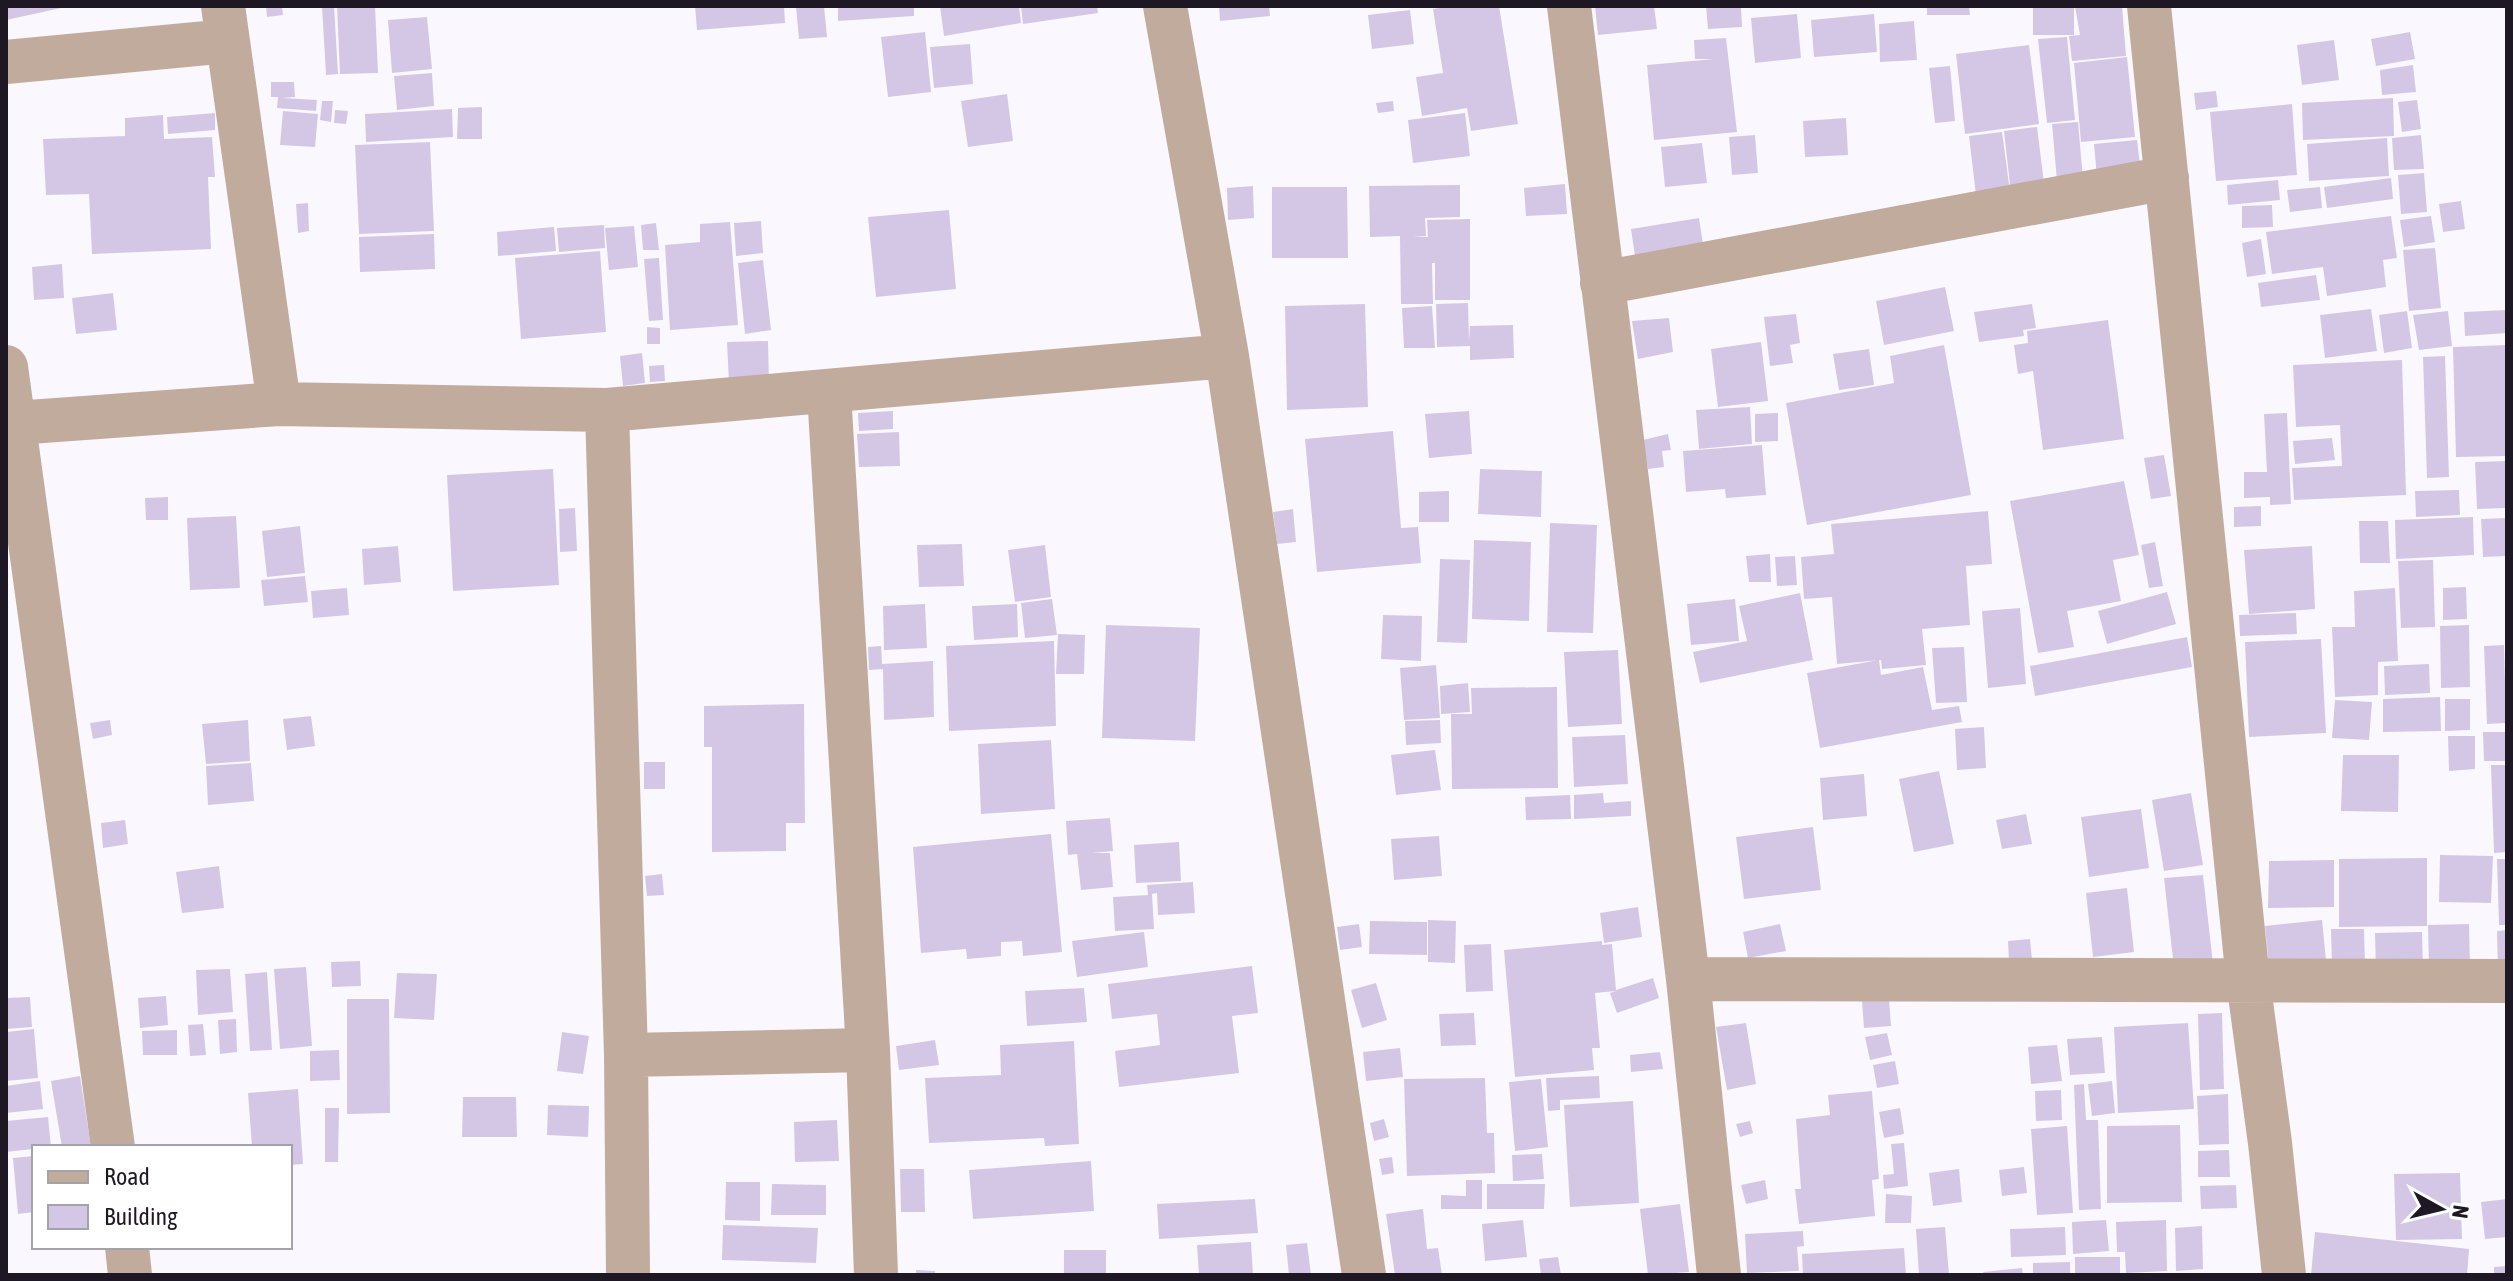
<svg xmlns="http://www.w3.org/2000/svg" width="2513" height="1281" font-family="'Asap Condensed',sans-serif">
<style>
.building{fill:#d4c7e6}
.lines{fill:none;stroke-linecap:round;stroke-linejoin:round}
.minor{stroke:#c0ab9d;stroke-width:44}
</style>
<rect width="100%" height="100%" fill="#faf8fe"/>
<!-- building -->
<path class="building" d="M6 6H66V7L6 20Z
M266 6H282L283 15 267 17Z
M322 6H334L338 74 326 75Z
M337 6H375L378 73 340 74Z
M695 6H784L785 23 697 30Z
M796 6H824L827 37 799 39Z
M838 6H914V16L838 21Z
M940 6H1019L1021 23 944 36Z
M1021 6H1097L1098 13 1023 24Z
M1219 6H1269L1270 16 1220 21Z
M1453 6H1499L1518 124 1471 131 1467 108 1422 116 1416 77 1443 73 1433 9Z
M1595 6H1654L1657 29 1598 35Z
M1706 6H1741L1742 27 1708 29Z
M1927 6H1969L1970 15H1927Z
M2033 6H2074V35H2033Z
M2075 6H2122L2126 56 2072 61 2069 36 2080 35Z
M1410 10 1414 44 1372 49 1368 15Z
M1797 14 1801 58 1755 63 1751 18Z
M1874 14 1877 52 1814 57 1811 20Z
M427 17 432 69 392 73 388 20Z
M1914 21 1917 60 1880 62 1879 24Z
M925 32 931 92 888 97 881 37Z
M2410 32 2415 59 2376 66 2371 39Z
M2067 37 2075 120 2047 123 2038 39Z
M1726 38 1737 132 1654 140 1647 65 1714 59H1695L1694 40Z
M2334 40 2339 80 2302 85 2297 45Z
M970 44 973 84 934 88 930 47Z
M2029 45 2039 124 1965 134 1956 54Z
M2127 57 2135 137 2081 142 2074 63Z
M2413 65 2416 92 2382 95 2380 70Z
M1950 66 1955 121 1935 123 1929 68Z
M432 73 434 106 397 110 394 76Z
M271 82H294L295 97 282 98 317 100 316 111 277 108 278 97H271Z
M2216 91 2218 107 2196 110 2194 93Z
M1007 94 1013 141 968 147 961 101Z
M2393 98 2394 136 2303 140 2302 103Z
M2417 100 2421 129 2402 132 2398 102Z
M322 101H333L331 122 320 120Z
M1393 101 1394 111 1378 113 1376 103Z
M2292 104 2297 175 2216 181 2210 112Z
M482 107V139H457L458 108Z
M452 109 453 137 366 142 365 114Z
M335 110 348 111 346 124 334 123Z
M283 111 318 114 315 147 280 145Z
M215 113V130L168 134 167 117Z
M1465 113 1470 156 1413 163 1408 120Z
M163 115 164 139 212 137 215 177H208L211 249 92 254 89 194 46 195 43 139 125 136V118Z
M1846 118 1848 155 1805 157 1803 121Z
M2078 122 2083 179 2057 181 2052 124Z
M2037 127 2045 191 2011 194 2004 131Z
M2002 132 2011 199 1977 204 1969 136Z
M1755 135 1758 173 1732 175 1729 137Z
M2421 135 2424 169 2394 170 2392 138Z
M2387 138 2389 176 2309 181 2307 144Z
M2137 140 2141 174 2097 177 2094 144Z
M430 142 434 231 359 234 355 145Z
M1702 143 1707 183 1665 187 1661 147Z
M2424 173 2427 212 2401 214 2398 175Z
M2391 178 2393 199 2327 208 2324 187Z
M2278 180 2280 200 2228 205 2227 185Z
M1565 184 1567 214 1526 216 1524 188Z
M1460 185V217L1425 218 1426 236 1413 237H1428L1427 220 1470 219V300H1435V263H1432L1433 304H1401L1400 236 1370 237 1369 186Z
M1253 186 1254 218 1228 220 1227 188Z
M1272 187H1347L1348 258H1272Z
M2320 187 2322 208 2290 212 2287 190Z
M2461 201 2465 229 2443 232 2439 204Z
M308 203 309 231 298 233 296 204Z
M2272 205 2273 227 2242 228V206Z
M949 210 956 289 876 297 868 217Z
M2391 216 2397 258 2383 260 2386 287 2327 296 2323 267 2272 274 2266 232Z
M2431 216 2435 242 2404 247 2400 220Z
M1699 218 1704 251 1636 263 1631 229Z
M761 221 763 253 736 256 734 223Z
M730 222 738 325 670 330 665 245 700 242V224Z
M656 223 659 250H643L641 225Z
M604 225 605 248 559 252 557 228Z
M634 226 638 267 609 270 605 228Z
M554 227 556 251 498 256 497 232Z
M434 234 435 269 360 272 359 237Z
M2261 239 2266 274 2247 277 2242 243Z
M2435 248 2441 308 2409 311 2403 250Z
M600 251 606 332 521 339 515 258Z
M659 258 663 320 649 321 644 259Z
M763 260 771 330 745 334 738 263Z
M62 264 64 298 34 300 32 267Z
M2316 275 2320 300 2261 307 2258 283Z
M1945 287 1954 331 1884 345 1876 301Z
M113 293 117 330 76 334 72 298Z
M1468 303 1469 341 1470 326 1513 325 1514 358 1470 360V346L1437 347 1436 304Z
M1365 304 1368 407 1287 410 1285 306Z
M2032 304 2036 328 2023 330 2024 336 1979 342 1974 312Z
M1432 306 1435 348H1404L1402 308Z
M2371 309 2377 351 2325 358 2320 315Z
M2507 310V333L2465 336 2464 312Z
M2407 311 2412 348 2384 353 2379 315Z
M2448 311 2452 346 2419 350 2413 315Z
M1796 314 1800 343 1790 345 1793 363 1770 366 1764 317Z
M1669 318 1673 352 1638 359 1632 321Z
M2108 320 2124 439 2043 450 2033 371 2018 374 2014 345 2028 343 2027 331Z
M647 327 660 328V344H647Z
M768 341 769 382 729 383 727 342Z
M1761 342 1768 401 1718 407 1711 349Z
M1944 345 1971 495 1807 525 1786 403 1894 383 1890 356Z
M2507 345V456L2456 457 2453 347Z
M1869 349 1874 385 1839 390 1833 354Z
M642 353 645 383 623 386 620 356Z
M2445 356 2449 477 2427 478 2423 357Z
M2402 360 2406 495 2294 500 2292 468 2342 466 2340 425 2296 427 2293 365Z
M664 365 665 381 650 382 649 366Z
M1750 407 1752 444 1699 449 1696 410Z
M893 411V429L859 431 858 413Z
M1469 411 1472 454 1429 458 1425 414Z
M1778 413V441L1755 442V414Z
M2287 413 2291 504 2270 505V497L2244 498V472H2267L2264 414Z
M1393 431 1401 528 1418 527 1421 563 1317 572 1305 439Z
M899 432 900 466 859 467 857 434Z
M1668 434 1671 450 1662 451 1664 467 1648 469 1643 440Z
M2332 438 2335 460 2295 464 2293 441Z
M1762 445 1766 495 1726 498 1725 489 1686 492 1683 451Z
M2164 455 2171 496 2151 499 2144 458Z
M2507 461V508L2477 509 2475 462Z
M553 469 559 585 453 591 447 475Z
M1480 469 1542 471 1541 517 1478 514Z
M2124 481 2139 555 2113 560 2121 601 2067 611 2074 647 2038 653 2010 501Z
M2459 490 2460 515 2416 517 2415 491Z
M1449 491V522H1419V492Z
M168 497V520H146L145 498Z
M2261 506V526L2234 527V507Z
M575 508 577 551 560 552 559 509Z
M1293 509 1296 542 1277 544 1273 512Z
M1988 511 1992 564 1966 566 1970 625 1922 629 1926 665 1882 669 1881 660 1837 664 1832 597 1804 599 1801 557 1834 554 1831 524Z
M236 516 240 588 190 590 187 518Z
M2473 517 2474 555 2396 559 2395 520Z
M2507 518V556L2483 557 2481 519Z
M2359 521H2388L2390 563H2360Z
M1550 523 1597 525 1593 633 1547 632Z
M300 526 305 573 267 577 262 531Z
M1474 540 1531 542 1529 621 1472 619Z
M2155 542 2163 586 2149 588 2141 545Z
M962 544 964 586 919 587 917 545Z
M1045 545 1051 597 1015 602 1008 550Z
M398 546 401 582 364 585 362 549Z
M2312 546 2315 609 2249 614 2244 550Z
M1770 554 1771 582H1749L1746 556Z
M1795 556 1797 585 1777 586 1775 557Z
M1440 559 1470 560 1467 643 1437 642Z
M2433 560 2435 627 2401 628 2398 561Z
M305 576 308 602 264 606 261 580Z
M2466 587 2467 619 2443 620V588Z
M347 588 349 615 313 618 311 591Z
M2395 588 2398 661 2378 662V695L2335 697 2332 627H2355L2354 591Z
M2167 592 2176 624 2107 644 2098 611Z
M1800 593 1813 660 1700 683 1693 652 1747 641 1739 606Z
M1052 599 1057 635 1025 638 1021 603Z
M1735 599 1739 641 1691 645 1687 604Z
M925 604 927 648 884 650 883 606Z
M1017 604 1018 637 974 640 972 606Z
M2020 608 2026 684 1988 688 1982 611Z
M2296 613 2297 634 2240 636 2239 615Z
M1383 615 1422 616 1421 661 1381 659Z
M1106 625 1200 628 1195 741 1102 738Z
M2469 625 2470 687 2441 688 2440 626Z
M1058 634 1085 635 1084 674H1056Z
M2187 637 2192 667 2035 696 2030 666Z
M2321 639 2326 733 2249 737 2245 642Z
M1054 641 1056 726 949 731 946 646Z
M2504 645 2506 723 2487 724 2484 646Z
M881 646 882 664 933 661 934 717 884 720 883 669 869 670 868 647Z
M1964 647 1967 702 1936 703 1932 648Z
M1618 650 1622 724 1568 727 1564 652Z
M1879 660 1881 675 1923 667 1932 710 1959 706 1962 722 1820 748 1807 673Z
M2429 664 2430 693 2385 695 2384 666Z
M1436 665 1440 718 1404 720 1400 668Z
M1468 683 1470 712 1441 714 1440 686Z
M1557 687 1558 788 1452 789 1451 714H1472L1471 688Z
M2440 697 2441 731 2383 732V699Z
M2445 699H2470V730L2445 731Z
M2335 700 2372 702 2369 740 2332 738Z
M804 704 805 823H786V851L712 852V747H704V706Z
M311 716 315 746 287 750 283 719Z
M110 720 112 735 93 739 90 723Z
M248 720 250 761 206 764 202 724Z
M1440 720 1441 743 1406 745 1405 721Z
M1984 727 1986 768 1957 770 1955 729Z
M2483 732H2507V761H2484Z
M1625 735 1628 784 1574 787 1572 737Z
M2448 736H2475V769L2449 771Z
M1051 740 1055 809 981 814 978 744Z
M1435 750 1441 790 1396 795 1391 755Z
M2343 755H2399L2398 812 2341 811Z
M644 762H665V789H644Z
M251 763 254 801 208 805 206 766Z
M2491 765H2507V852L2494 853Z
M1939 771 1954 844 1914 852 1899 779Z
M1864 774 1867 816 1823 820 1820 778Z
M1603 793 1604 803 1631 801V816L1574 819V795Z
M2191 793 2203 865 2164 871 2152 800Z
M1570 795 1571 819 1526 820 1525 797Z
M2141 809 2149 868 2089 877 2081 817Z
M2026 814 2032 844 2002 849 1996 820Z
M1110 818 1113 851 1092 853H1110L1113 887 1081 890 1077 854 1068 855 1066 821Z
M125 820 128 844 103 848 101 823Z
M1813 827 1821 890 1744 899 1736 837Z
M1051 834 1062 952 1023 956 1022 941 1001 942V956L967 959 966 949 921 953 913 847Z
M1439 836 1442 876 1394 880 1391 839Z
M1179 842 1181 881 1136 883 1134 845Z
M2440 855 2493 856 2491 903 2439 902Z
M2427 858V926L2339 927V859Z
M2497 859H2507V925H2499Z
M2334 860V907L2268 908 2269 861Z
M219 866 224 908 182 913 176 872Z
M662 874 664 895 647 896 645 876Z
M2203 875 2214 973 2175 977 2164 878Z
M1193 882 1195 913 1158 915 1157 893 1152 894 1154 929 1115 931 1113 897 1148 895 1147 885Z
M2127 888 2134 952 2093 957 2086 893Z
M1638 907 1642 937 1604 943 1600 913Z
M1428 920 1456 921 1455 963 1428 962Z
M2322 920 2327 970 2270 976 2265 926Z
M1370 921 1427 922V955L1369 954Z
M1359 924 1362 947 1340 950 1337 927Z
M1780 924 1786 951 1748 958 1743 932Z
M2469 924 2470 968 2429 969 2428 925Z
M2331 929H2364L2365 966 2332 967Z
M2507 930V973H2498L2497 931Z
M1144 932 1148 967 1077 977 1072 941Z
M2422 932 2423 970 2376 972 2375 933Z
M2030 939 2032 960 2009 961 2008 941Z
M1602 941V945L1612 944 1616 990 1653 978 1659 998 1617 1013 1610 993 1616 991 1595 993 1600 1048H1592L1594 1070 1515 1077 1504 950Z
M1491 944 1493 991 1466 992 1464 945Z
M360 961 361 986 332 987 331 962Z
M1252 966 1258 1013 1232 1016 1239 1073 1119 1087 1115 1051 1160 1045 1157 1014 1112 1019 1108 984Z
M306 967 312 1046 280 1049 274 969Z
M230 969 233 1012 198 1015 196 970Z
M267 972 272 1050 250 1051 245 974Z
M397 973 437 974 434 1020 394 1018Z
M1376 983 1387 1020 1362 1028 1351 990Z
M1888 985 1891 1026 1864 1028 1862 1001 1859 1002 1858 988Z
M1084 988 1087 1022 1027 1026 1025 991Z
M166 996 168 1025 140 1028 138 998Z
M30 997 32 1027 6 1029V998Z
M347 999H389L390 1113 347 1114Z
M1474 1013 1476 1045 1441 1046 1439 1014Z
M2222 1013 2224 1089 2200 1090 2198 1014Z
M236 1019 237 1052 220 1054 218 1020Z
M1746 1023 1756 1084 1727 1090 1716 1027Z
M2188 1023 2194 1109 2118 1113 2114 1027Z
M203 1024 206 1055 190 1056 188 1025Z
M34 1029 38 1078 6 1081V1032Z
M177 1030V1055H143L142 1031Z
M562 1032 589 1036 583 1074 557 1071Z
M1887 1033 1892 1055 1870 1060 1865 1037Z
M2102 1037 2105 1073 2070 1075 2067 1039Z
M935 1040 939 1065 899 1070 896 1046Z
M1074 1041 1079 1144 1045 1146 1044 1138 929 1143 925 1078 1001 1075 1000 1045Z
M2057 1045 2062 1081 2031 1084 2028 1047Z
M1400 1048 1403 1077 1366 1081 1363 1052Z
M339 1050 340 1080 310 1081V1051Z
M1660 1052 1663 1069 1631 1072 1630 1055Z
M1895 1061 1899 1084 1877 1088 1873 1065Z
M80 1076 91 1147H62L51 1081Z
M1599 1076 1600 1098 1560 1100V1110L1548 1111 1546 1078Z
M1485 1078 1487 1133H1494L1495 1173 1407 1176 1404 1079Z
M1541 1079 1548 1147 1515 1151 1509 1082Z
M40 1081 43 1109 6 1113V1086Z
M2112 1081 2115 1113 2092 1116 2088 1084Z
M2084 1084 2086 1120H2098L2101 1209 2079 1210 2074 1085Z
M298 1089 303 1164 290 1165V1147H252L248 1093Z
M2061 1090 2062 1120 2036 1121 2035 1091Z
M1872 1091 1879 1179 1872 1180 1875 1216 1799 1224 1795 1189H1801L1796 1119 1830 1115 1828 1095Z
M2228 1094 2229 1144 2199 1145 2197 1096Z
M463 1097H516L517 1137H462Z
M1633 1101 1639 1203 1570 1207 1564 1105Z
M548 1105 589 1106 588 1137 547 1135Z
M325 1108H339L338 1162H325Z
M1900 1108 1904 1134 1884 1138 1879 1112Z
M48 1117 51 1147 6 1152V1121Z
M1384 1119 1389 1137 1374 1141 1370 1123Z
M837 1120 839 1161 795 1162 794 1122Z
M1750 1121 1753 1133 1740 1137 1736 1124Z
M2180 1125 2182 1202 2107 1203V1126Z
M2067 1126 2073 1213 2037 1215 2031 1129Z
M1904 1143 1908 1186 1884 1189 1883 1175 1894 1174 1891 1144Z
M2229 1150 2230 1177H2198V1151Z
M1542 1154 1544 1179 1513 1181 1512 1155Z
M34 1156V1212L18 1214 13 1158Z
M1392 1157 1394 1173 1382 1175 1379 1159Z
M1091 1161 1094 1211 973 1219 969 1170Z
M2024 1167 2027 1193 2002 1196 1999 1170Z
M900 1169H924L925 1212H901Z
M1959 1169 1962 1202 1933 1206 1929 1173Z
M2460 1173 2462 1239 2396 1240 2394 1174Z
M1466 1180H1482V1209H1441V1195L1466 1196Z
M1765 1180 1768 1199 1746 1204 1741 1185Z
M726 1182H760V1221L725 1220Z
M772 1184 826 1185V1215H771Z
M1487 1184H1545L1544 1209H1487Z
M2236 1185 2237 1208 2201 1209 2200 1186Z
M1886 1194 1912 1196 1911 1223H1885Z
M1255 1199 1258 1233 1159 1239 1157 1204Z
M2507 1199V1237L2485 1239 2481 1202Z
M1680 1204 1689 1272 1648 1275 1640 1209Z
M1423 1209 1427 1249 1438 1248 1442 1275H1395L1386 1214Z
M1523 1220 1527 1257 1485 1261 1482 1224Z
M2106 1220 2109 1251 2073 1254 2072 1222Z
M2166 1220 2167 1271 2126 1273 2125 1252H2117L2116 1222Z
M723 1225 818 1228 816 1263 722 1260Z
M2202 1226 2203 1269 2176 1271 2175 1228Z
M1945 1227 1949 1275H1919L1916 1229Z
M2065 1227 2066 1255 2011 1257 2010 1229Z
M1803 1231 1804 1246 1797 1247 1799 1271 1747 1273 1745 1234Z
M2315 1232 2469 1249 2467 1275H2311Z
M1251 1242 1253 1275H1199L1197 1245Z
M1307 1243 1311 1275H1289L1286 1245Z
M1904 1248 1906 1275H1803L1802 1254Z
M1064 1250H1106V1275H1064Z
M1558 1257 1561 1275H1541L1539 1259Z
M2075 1257H2120V1275H2075Z
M2070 1262V1275H2033V1263Z
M2507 1266V1275H2494V1267Z
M2022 1268 2023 1275H1984L1983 1272Z
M916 1270 935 1271V1275H916Z"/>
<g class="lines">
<!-- minor -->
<path class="minor" d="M223 6 279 404
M1165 6 1227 356 1364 1275
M1569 6 1688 979 1719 1275
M2149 6 2248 980 2270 1143 2284 1275
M6 62 228 41
M1602 283 2167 178
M6 367 113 1147
M829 392 868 1050 876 1275
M607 410 626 1055 628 1275
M15 423 279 404 607 410 1227 356
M1688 979 2507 981
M626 1055 868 1050
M127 1247 130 1275"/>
</g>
<!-- border -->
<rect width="2513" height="1281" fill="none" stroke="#1d1823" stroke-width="16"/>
<!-- legend -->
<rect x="32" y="1145" width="260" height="104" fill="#ffffff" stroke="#a5a3a7" stroke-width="2"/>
<rect x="48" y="1171" width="40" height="12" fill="#c0ab9d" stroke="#a5a3a7" stroke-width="2"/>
<text x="104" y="1185" font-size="24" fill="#1d1823">Road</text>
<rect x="48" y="1205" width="40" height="24" fill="#d4c7e6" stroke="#a5a3a7" stroke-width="2"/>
<text x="104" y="1225" font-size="24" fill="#1d1823">Building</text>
<!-- north arrow -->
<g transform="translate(2441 1209) rotate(98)" stroke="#ffffff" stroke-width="6" paint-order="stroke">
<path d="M0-6L14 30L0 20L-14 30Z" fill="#1d1823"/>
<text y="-12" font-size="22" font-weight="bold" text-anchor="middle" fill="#1d1823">N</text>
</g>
</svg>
